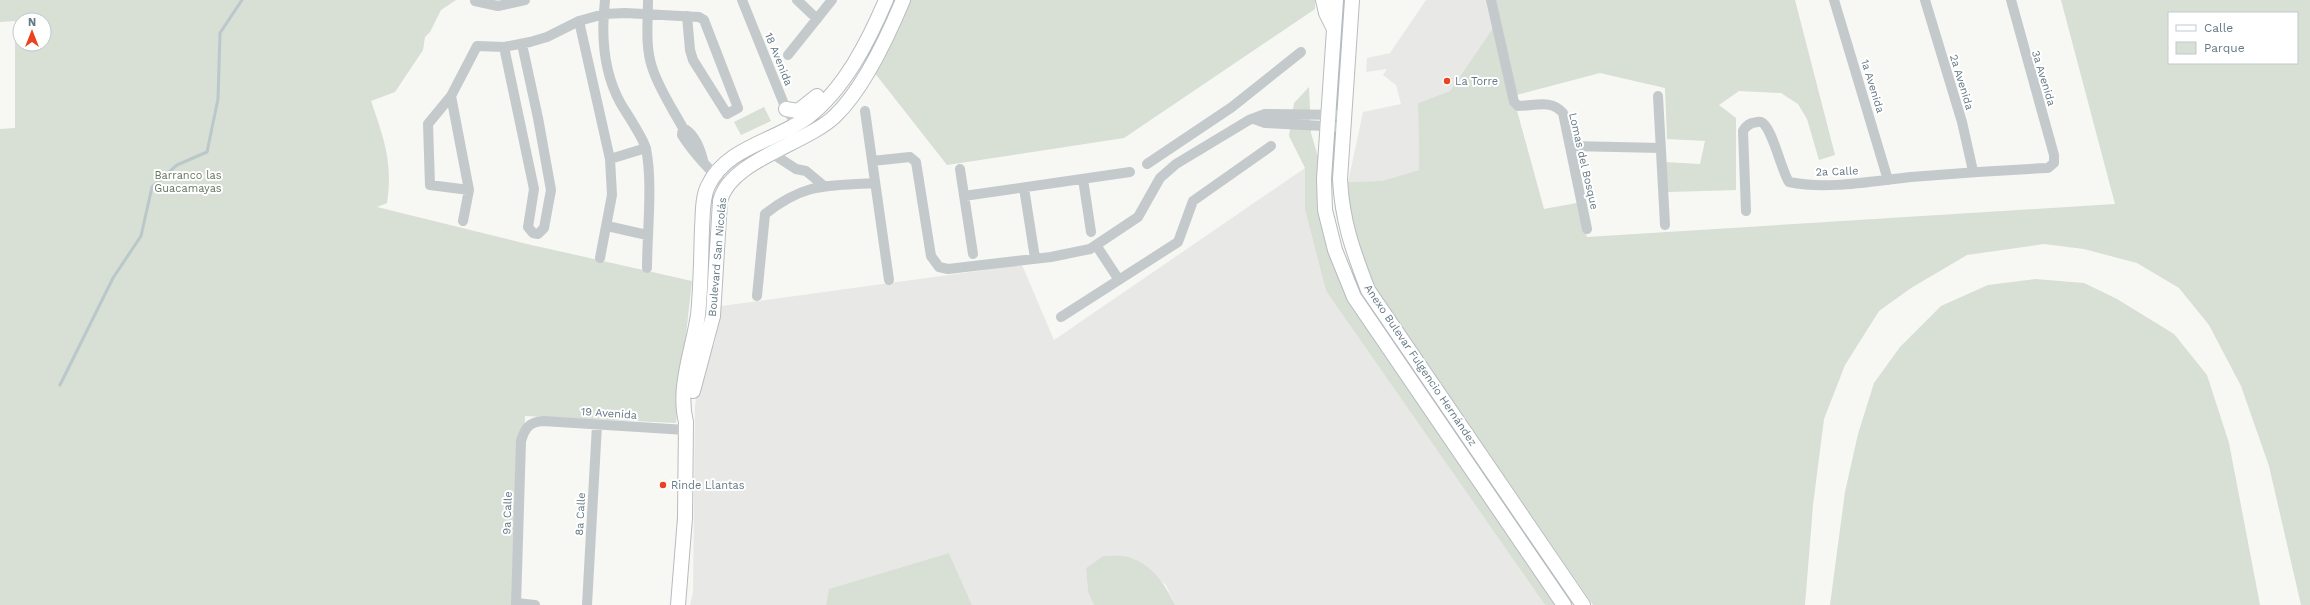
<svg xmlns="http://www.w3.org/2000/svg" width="2310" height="605" font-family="'Work Sans',sans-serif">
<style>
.built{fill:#e8e8e7}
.green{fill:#d8dfd4;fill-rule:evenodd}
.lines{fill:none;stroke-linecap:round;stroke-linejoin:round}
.stream{stroke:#bbc8cb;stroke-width:3}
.secondary-casing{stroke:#b6bcc0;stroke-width:16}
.minor{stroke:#c4c9cb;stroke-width:10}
.secondary{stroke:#fff;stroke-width:14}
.poi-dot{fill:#ea4320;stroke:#fff;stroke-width:1.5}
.labels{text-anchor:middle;stroke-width:4;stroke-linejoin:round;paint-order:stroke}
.street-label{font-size:11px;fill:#647986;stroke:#fff}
.poi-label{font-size:11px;fill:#647986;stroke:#fff;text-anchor:start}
.park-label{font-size:11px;fill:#667860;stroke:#fff}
</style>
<rect width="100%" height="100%" fill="#f7f7f3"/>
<!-- built -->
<path class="built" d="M1426 0H1490L1495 25 1450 91 1418 103 1419 170 1382 181 1348 182 1363 112 1401 104 1396 85 1383 75 1387 69 1366 72 1367 58 1390 53Z
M1305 168V210L1326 291 1545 605H1175L1166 585 1128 557 1103 556 1086 568 1088 592 1094 605H972L949 553 830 589 826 605H690L693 592 695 406 699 378 715 342 721 306 1022 265 1054 340Z"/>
<!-- green -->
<path class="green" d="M0 0H456L441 10 430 32 425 37 423 50 395 92 371 101C384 139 393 162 387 203L377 207 527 244 692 281 676 423 525 416 516 605H0V129L15 128V21L0 22ZM20 20H44V44H20Z
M907 0H1315V9L1124 138 947 165 874 72Z
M1490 0H1795L1835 155 1819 160 1807 119 1798 104 1781 93 1739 91 1719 105 1736 118V190L1668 192 1665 162 1700 164 1705 141 1667 139 1665 88 1600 73 1513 96 1544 209 1577 203 1587 237 2115 204 2061 0H2310V605H2301L2269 466 2241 386 2209 325 2179 288 2137 263 2084 249 2044 244 1967 255 1911 288 1879 311 1845 365 1824 419 1813 505 1805 605H1593L1365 273 1351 230 1348 182 1382 181 1419 170 1418 103 1450 91 1495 25ZM2169 13H2297V63H2169Z
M1309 87 1311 133 1318 157 1319 182 1328 249 1558 605H1545L1326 291 1305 210V168L1289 136 1294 103Z
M764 107 771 121 741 135 734 122Z
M2035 279 2084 283 2117 299 2174 334 2207 375 2229 443 2260 605H1830L1845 492 1858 434 1874 383 1900 347 1941 306 1988 285Z
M949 553 972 605H826L829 589Z
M1103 556C1110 556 1121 555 1128 557 1152 564 1165 584 1175 605H1094L1088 592 1086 568Z"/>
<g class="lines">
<!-- stream -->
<path class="stream" d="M60 385 113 278 141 236 152 187 177 165 207 152 218 99 220 33 242 0"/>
<!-- secondary casing -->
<g class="secondary-casing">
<path id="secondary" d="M1323 0 1326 13 1334 29
M1336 0 1324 179 1325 210 1335 250 1354 297 1564 605
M1352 0 1340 179C1342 221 1353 251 1368 290L1583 605
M786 109 798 111 817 96
M693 391 713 316 720 201C730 160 806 144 835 116 863 89 888 36 903 0
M678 605 685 518 686 422C677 388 693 349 698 315 701 286 701 257 702 228 703 215 702 198 708 186 726 147 776 141 808 117 845 88 868 42 886 0"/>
</g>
<!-- minor -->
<path class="minor" d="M605 0C601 35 603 72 621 104 627 114 644 139 646 149 653 182 647 234 647 268
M648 0C648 22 645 46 652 67 659 89 672 108 683 128 695 134 700 148 703 160
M742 0 786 109 797 124
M797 0 817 19
M1491 0 1514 102 1518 106C1535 106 1551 99 1563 113L1587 229
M1834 0 1888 180
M1925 0 1962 122 1973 171
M475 1 498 6 525 0
M579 21 610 159 612 195 600 258
M504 47 534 189 528 227 533 233 538 234 544 228 551 190 538 118 522 44
M788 55 832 0
M451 96 469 190 463 221
M1658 96 1665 225
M865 111 889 280
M1254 119 1265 123 1343 127
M683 128 682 135C694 154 710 170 726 186
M1570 146 1661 148
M773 154 796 169 806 171 824 186
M610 159 646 148
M872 161 910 157 916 162 931 256 939 267 948 269 1051 257 1090 249 1138 217 1160 178 1176 164 1249 120 1265 114 1344 115
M1147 164 1232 107 1301 52
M960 169 973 254
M1083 179 1091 232
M1024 188 1035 258
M469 190 430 185 428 124 451 96 477 46 504 47 530 42 547 37 579 21 604 14 625 13 699 17 704 20 738 108 727 114 693 60 690 50 687 16
M964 196 1130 172
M1746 211 1743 131C1745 127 1747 125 1752 123 1755 123 1758 121 1761 122 1772 126 1781 170 1789 182 1827 190 1872 181 1911 177 1956 173 2002 170 2048 168L2054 163V155L2011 0
M607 226 647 235
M1096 245 1119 280
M757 296 765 214C806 182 827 186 875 183
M1061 317 1178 242 1193 201 1271 146
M516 603 535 605
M516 605 521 441C525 428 529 422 543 421L686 430
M587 605 597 425"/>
<!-- secondary -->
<use href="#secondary" class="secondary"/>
</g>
<!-- markers -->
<g class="poi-dot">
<circle cx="1447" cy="81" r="4"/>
<circle cx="663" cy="485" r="4"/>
</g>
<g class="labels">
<!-- street labels -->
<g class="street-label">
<text transform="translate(779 59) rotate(68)" y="4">18 Avenida</text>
<text transform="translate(2044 78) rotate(73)" y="4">3a Avenida</text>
<text transform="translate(1962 82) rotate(73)" y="4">2a Avenida</text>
<text transform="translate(1873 86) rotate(73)" y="4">1a Avenida</text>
<text transform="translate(1584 161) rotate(77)" y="4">Lomas del Bosque</text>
<text transform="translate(1837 171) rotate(-2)" y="4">2a Calle</text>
<text transform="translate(717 257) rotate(-85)" y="4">Boulevard San Nicolás</text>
<text transform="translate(1421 365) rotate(56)" y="4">Anexo Bulevar Fulgencio Hernández</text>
<text transform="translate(609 413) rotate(4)" y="4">19 Avenida</text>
<text transform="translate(507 513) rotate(-88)" y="4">9a Calle</text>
<text transform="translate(580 514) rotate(-87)" y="4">8a Calle</text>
</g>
<!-- poi labels -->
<g class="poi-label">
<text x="1455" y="85">La Torre</text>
<text x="671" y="489">Rinde Llantas</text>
</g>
<!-- park labels -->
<g class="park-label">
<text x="188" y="179">Barranco las<tspan x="188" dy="13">Guacamayas</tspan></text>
</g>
</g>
<!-- legend -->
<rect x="2168" y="12" width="130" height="52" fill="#ffffff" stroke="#c1c9cf"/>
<rect x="2176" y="25" width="20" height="6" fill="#ffffff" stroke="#c1c9cf"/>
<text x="2204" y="32" font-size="12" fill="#647986">Calle</text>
<rect x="2176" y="42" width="20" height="12" fill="#d8dfd4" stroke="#c1c9cf"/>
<text x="2204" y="52" font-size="12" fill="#647986">Parque</text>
<!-- north arrow -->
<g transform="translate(32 32)"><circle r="19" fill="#ffffff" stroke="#c1c9cf"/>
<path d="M0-3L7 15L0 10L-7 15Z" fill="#ea4320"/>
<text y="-6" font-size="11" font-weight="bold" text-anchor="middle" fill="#647986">N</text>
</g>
</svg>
